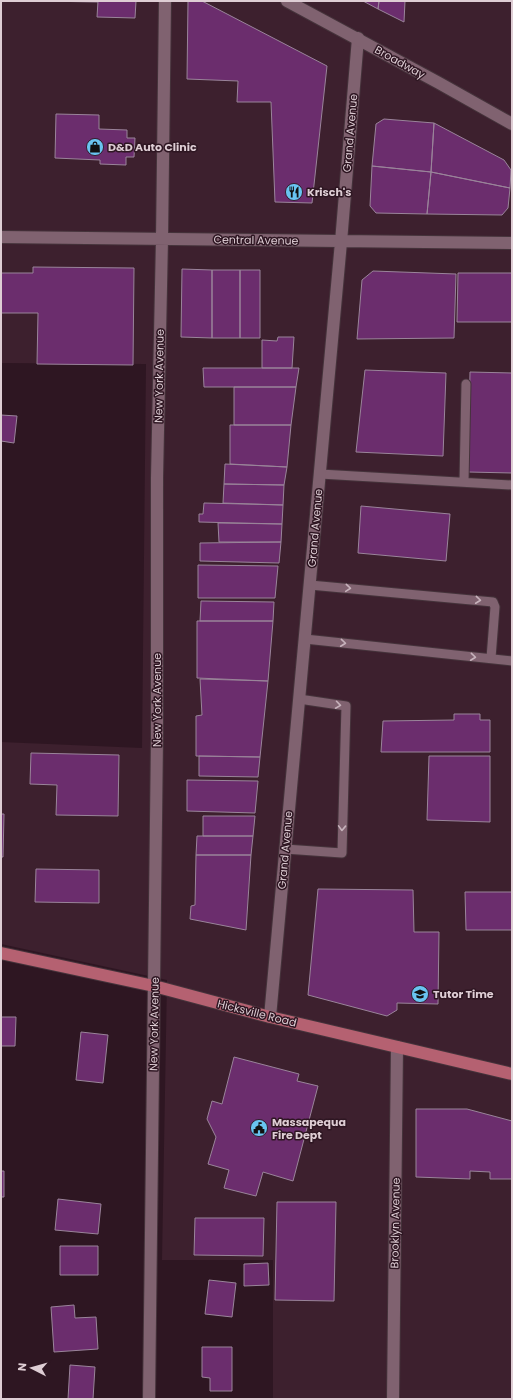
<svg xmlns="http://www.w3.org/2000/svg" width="513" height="1400" font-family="Poppins,sans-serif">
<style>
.built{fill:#3d202e}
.building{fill:#6b2d6d;stroke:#9a849a}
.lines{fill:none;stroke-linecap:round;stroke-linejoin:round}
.lane-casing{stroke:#45333b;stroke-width:11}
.street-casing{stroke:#45333b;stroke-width:14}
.secondary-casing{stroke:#45333b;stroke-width:14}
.primary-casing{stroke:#45333b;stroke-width:14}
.lane{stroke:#806270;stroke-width:9}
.street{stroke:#806270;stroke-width:12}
.secondary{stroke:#806270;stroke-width:12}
.primary{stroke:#b56171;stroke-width:12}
.oneway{stroke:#c6b2bb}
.labels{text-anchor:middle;stroke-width:3;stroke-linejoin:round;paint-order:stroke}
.street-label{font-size:11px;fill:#decdd4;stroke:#2e1622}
.poi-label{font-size:11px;font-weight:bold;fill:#decdd4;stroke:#2e1622;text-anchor:start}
</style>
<rect width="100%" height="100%" fill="#2e1622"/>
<!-- built -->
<path class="built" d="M1 1H512V1399H273V1260H162L167 980 1 944V742L142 748 146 364 1 363Z"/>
<!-- building -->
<path class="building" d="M42 1H98V2Z
M98 1H136L135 18 97 17Z
M188 1H202L327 66 312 203 275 202 271 102H237L238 81 187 79Z
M363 1H379L378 9Z
M379 1H405L404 22 378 9Z
M56 114 99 115V129L127 130V138H135L134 157H126V165L100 164V160L55 158Z
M384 119 434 123 431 172 372 166 376 124Z
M434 123 504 160 511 170 510 188 431 172Z
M372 166 431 172 427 214 376 213 370 206Z
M431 172 510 188 508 208 502 215 427 214Z
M33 267 134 268 133 365 37 364 38 313H1V273H33Z
M182 269 212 270V338L181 337Z
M212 270H240V338H212Z
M240 270H260V338H240Z
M373 271 456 274 454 338 357 339 362 280Z
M458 273H512V322H457Z
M278 337H294L292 368H262V340L277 341Z
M203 368H299L296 387H204Z
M365 370 446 373 443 456 356 452Z
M470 372 512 373V473L468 472Z
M234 387H296L291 425H234Z
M1 415 17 416 14 443 1 441Z
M230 425H291L287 467 230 464Z
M225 464 287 467 284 485 224 484Z
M224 484 284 485 283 505 223 503Z
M204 503 283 505 282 524 199 522V514H203Z
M361 506 450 514 446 561 358 553Z
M218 523 282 524 281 542H219Z
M281 542 279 563 200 561V543Z
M198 565 278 566 275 598H198Z
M201 601 274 602 273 621H200Z
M197 621H273L268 681 197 678Z
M200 679 268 681 260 757 196 756V716L202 715Z
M454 714H480V720H490V752H381L383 721 454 720Z
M31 753 119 755 118 816 56 815 57 785 30 784Z
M199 756 260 757 258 777 199 776Z
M429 756H490V822L427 820Z
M187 780 258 781 255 813 187 811Z
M1 814H4L3 857H1Z
M203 816H255L253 836H203Z
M197 836H253L251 855H196Z
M196 855H251L246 930 190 919 191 906 195 905Z
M36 869 99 870V903L35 902Z
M318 889 413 890 414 932H439L438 1004 397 1003V1010L387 1016 308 995Z
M465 892H512V930H466Z
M1 1017H16L15 1046H1Z
M81 1032 108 1035 103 1083 76 1080Z
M234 1057 299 1074 297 1081 318 1086 293 1181 263 1172 256 1196 224 1188 229 1170 208 1164 216 1137 207 1119 212 1101 222 1104Z
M416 1109H467L512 1121V1179H490V1172L470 1171V1179L416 1177Z
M1 1171H4V1197H1Z
M58 1199 101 1204 98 1234 55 1230Z
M277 1202H336L334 1301 275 1300Z
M195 1218H264L263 1256 194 1255Z
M60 1246H98V1275H60Z
M268 1263 269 1285 244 1286V1264Z
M209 1280 236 1283 232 1317 205 1314Z
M74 1305 75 1318 96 1317 98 1349 54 1352 51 1307Z
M202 1347H232V1391H210V1378L202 1377Z
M70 1365 95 1367 93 1399H68Z"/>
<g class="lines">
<!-- lane casing -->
<g class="lane-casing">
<path id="lane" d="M320 474 512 485
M464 482 466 384
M310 585 493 602 495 607 491 658
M305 639 512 661
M285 849 342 853 346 706 299 699"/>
</g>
<!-- street casing -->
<g class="street-casing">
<path id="street" d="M1 237 512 243
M270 1017 341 242 358 38
M149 1399 157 738V478L162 239 165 1
M393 1399 397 1047"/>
</g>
<!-- secondary casing -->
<g class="secondary-casing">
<path id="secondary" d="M287 1 439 83 512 124"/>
</g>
<!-- primary casing -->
<g class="primary-casing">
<path id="primary" d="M1 953 154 986 270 1017 512 1074"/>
</g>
<!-- lane -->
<use href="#lane" class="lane"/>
<!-- street -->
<use href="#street" class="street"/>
<!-- secondary -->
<use href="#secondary" class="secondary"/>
<!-- primary -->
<use href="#primary" class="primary"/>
</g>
<!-- one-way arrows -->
<defs><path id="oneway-chevron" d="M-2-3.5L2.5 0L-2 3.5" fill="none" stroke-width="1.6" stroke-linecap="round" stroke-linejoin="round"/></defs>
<g class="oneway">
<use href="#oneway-chevron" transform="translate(348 588) rotate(5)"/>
<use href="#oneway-chevron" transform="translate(478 600) rotate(6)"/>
<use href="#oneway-chevron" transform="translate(343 643) rotate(6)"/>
<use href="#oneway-chevron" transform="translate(473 657) rotate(6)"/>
<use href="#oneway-chevron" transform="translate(338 705) rotate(8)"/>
<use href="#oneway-chevron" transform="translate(342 828) rotate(92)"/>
</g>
<!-- icons -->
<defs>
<g id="shop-disc" transform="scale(0.9)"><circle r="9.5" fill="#69c4f1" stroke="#2e1622"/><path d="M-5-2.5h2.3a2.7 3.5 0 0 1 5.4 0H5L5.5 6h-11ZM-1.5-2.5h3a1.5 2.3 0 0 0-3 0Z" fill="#111"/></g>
<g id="restaurant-disc" transform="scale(0.9)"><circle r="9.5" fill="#69c4f1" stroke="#2e1622"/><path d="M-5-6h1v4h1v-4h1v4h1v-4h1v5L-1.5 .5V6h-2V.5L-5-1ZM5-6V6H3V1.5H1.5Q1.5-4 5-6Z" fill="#111"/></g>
<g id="school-disc" transform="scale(0.9)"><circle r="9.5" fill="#69c4f1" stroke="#2e1622"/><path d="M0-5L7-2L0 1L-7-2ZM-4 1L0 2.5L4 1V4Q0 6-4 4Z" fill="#111"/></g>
<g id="civic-disc" transform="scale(0.9)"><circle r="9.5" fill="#69c4f1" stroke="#2e1622"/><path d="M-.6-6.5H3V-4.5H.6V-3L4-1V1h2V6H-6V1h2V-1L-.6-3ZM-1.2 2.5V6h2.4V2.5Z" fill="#111"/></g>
</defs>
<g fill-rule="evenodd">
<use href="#shop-disc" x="95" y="147"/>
<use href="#restaurant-disc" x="294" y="192"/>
<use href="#school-disc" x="420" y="994"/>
<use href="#civic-disc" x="259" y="1128"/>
</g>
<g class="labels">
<!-- street labels -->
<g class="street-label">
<text transform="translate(400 62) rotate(29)" y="4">Broadway</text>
<text transform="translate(350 133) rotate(-85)" y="4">Grand Avenue</text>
<text transform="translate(256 240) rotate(1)" y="4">Central Avenue</text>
<text transform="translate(159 376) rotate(-89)" y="4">New York Avenue</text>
<text transform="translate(315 528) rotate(-85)" y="4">Grand Avenue</text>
<text transform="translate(157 700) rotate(-90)" y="4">New York Avenue</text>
<text transform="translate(285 850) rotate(-85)" y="4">Grand Avenue</text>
<text transform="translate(257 1013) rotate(14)" y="4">Hicksville Road</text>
<text transform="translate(154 1024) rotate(-89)" y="4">New York Avenue</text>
<text transform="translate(395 1223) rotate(-89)" y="4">Brooklyn Avenue</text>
</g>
<!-- poi labels -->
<g class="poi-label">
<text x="108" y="151">D&amp;D Auto Clinic</text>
<text x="307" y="196">Krisch's</text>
<text x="433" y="998">Tutor Time</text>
<text x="272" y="1126">Massapequa<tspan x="272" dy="13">Fire Dept</tspan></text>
</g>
</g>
<!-- border -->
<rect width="513" height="1400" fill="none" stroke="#decdd4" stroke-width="4"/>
<!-- north arrow -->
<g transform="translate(32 1368) rotate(276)" stroke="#2e1622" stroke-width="3" paint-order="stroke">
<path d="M0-3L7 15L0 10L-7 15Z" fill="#decdd4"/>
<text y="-6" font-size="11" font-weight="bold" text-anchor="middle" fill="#decdd4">N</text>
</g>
</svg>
